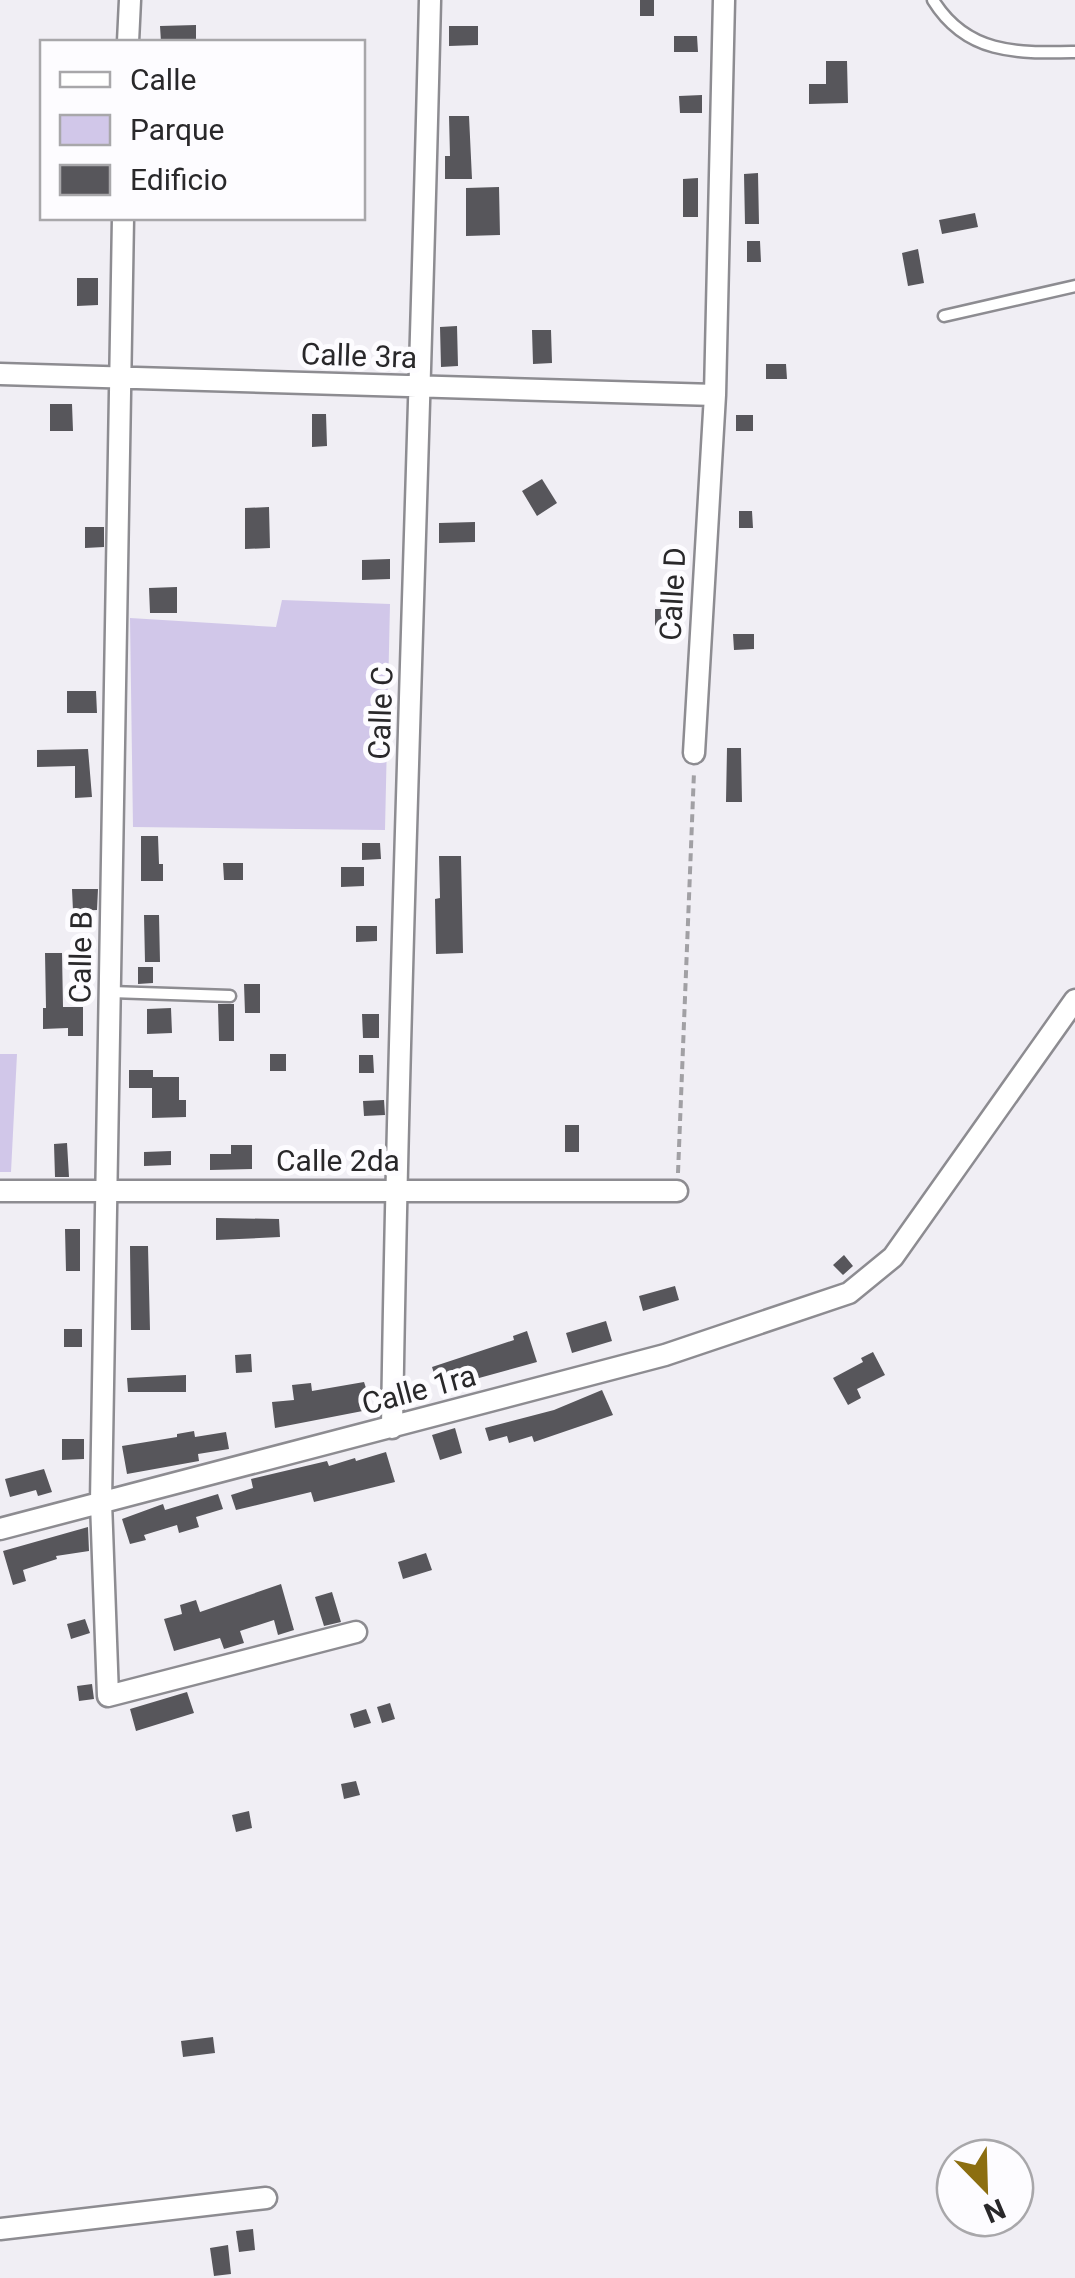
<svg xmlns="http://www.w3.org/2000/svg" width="1075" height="2278" font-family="Roboto,sans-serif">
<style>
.green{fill:#d1c7e9}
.building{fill:#57565b}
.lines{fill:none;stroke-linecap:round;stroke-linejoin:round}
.service-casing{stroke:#8d8c91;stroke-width:15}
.minor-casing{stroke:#8d8c91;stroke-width:25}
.path{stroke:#a1a0a4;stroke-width:4;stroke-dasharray:8 5;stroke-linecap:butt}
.service{stroke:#fff;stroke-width:10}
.minor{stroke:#fff;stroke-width:20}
.labels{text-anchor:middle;stroke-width:10;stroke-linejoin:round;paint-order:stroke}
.street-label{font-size:30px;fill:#29282a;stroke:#fdfcff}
</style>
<rect width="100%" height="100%" fill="#f0eef4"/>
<!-- green -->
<path class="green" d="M282 600 390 604 385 830 133 827 130 618 276 627Z
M0 1054H17L11 1172H0Z"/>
<!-- building -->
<path class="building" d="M640 0H654V16H640Z
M196 25V42H161L160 26Z
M449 26H478V45L449 46Z
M674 36H697L698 52H674Z
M826 61H847L848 103 809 104V84H826Z
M702 95V113H680L679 96Z
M449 116H469L472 179H445V156H450Z
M758 173 759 224H745L744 174Z
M698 178V217H683V179Z
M499 187 500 235 466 236V188Z
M975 213 978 227 942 234 939 220Z
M747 241H760L761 262H747Z
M918 249 924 283 908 286 902 253Z
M77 278H98V305L77 306Z
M457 326 458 366 441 367 440 327Z
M532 330H551L552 363 533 364Z
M766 364H786L787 379H766Z
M50 404H72L73 431H50Z
M312 414H326L327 446 312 447Z
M736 415H753V431H736Z
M542 479 557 503 537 516 522 491Z
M269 507 270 548 245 549V508Z
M739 511H752L753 528H739Z
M475 522V542L439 543V523Z
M85 527H104V547L85 548Z
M390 559V579L362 580V560Z
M177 587V613H150L149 588Z
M655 609H675V627L655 628Z
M733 634H754V649L734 650Z
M67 691H96L97 713H67Z
M727 748H741L742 802H726Z
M88 749 92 797 75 798V766L37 767V750Z
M141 836H158L159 864H163V881H141Z
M362 843H380L381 859 362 860Z
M439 856H461L463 953 436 954 435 899 440 898Z
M223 863H243V880H224Z
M341 867H364V886L341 887Z
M72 889H98L97 910 73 911Z
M144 915H159L160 962H145Z
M356 926H377V941L356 942Z
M45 953H62L63 1007H83V1036H68V1028L43 1029V1008H46Z
M138 967H153V983L138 984Z
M244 984H260V1013H245Z
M218 1004H234V1041H219Z
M171 1008 172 1033 147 1034V1009Z
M362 1014H379V1038H363Z
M270 1054H286V1071H270Z
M359 1055H373L374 1073H359Z
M129 1070H153V1077H179V1100H186V1117L152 1118V1088H129Z
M384 1100 385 1115 364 1116 363 1101Z
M565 1125H579V1152H565Z
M67 1143 69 1177H55L54 1144Z
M231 1145H252V1169L210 1170V1154H231Z
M171 1151V1165L144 1166V1152Z
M216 1218 279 1219 280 1237 216 1240Z
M65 1229H80V1271H66Z
M130 1246H148L150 1330H131Z
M844 1255 853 1266 843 1275 833 1265Z
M675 1286 679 1300 643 1311 639 1296Z
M606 1321 612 1341 572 1353 566 1333Z
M64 1329H82V1347H64Z
M527 1331 537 1362 439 1389 432 1367 514 1340 513 1336Z
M873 1352 885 1375 857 1389 861 1398 848 1405 833 1378 863 1362 861 1358Z
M251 1354 252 1372 236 1373 235 1355Z
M186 1375V1392H128L127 1378Z
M364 1382 373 1409 275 1428 272 1402 294 1400 292 1385 311 1383 312 1391Z
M602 1390 613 1415 534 1442 532 1436 509 1443 507 1436 489 1441 485 1428 554 1410Z
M455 1428 462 1453 440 1460 432 1435Z
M194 1431 195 1437 226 1432 229 1449 198 1454 199 1461 127 1474 122 1446 177 1437V1434Z
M62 1439H84V1459L62 1460Z
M386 1452 395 1482 314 1502 311 1492 236 1510 231 1495 253 1488 251 1479 327 1461 329 1466 355 1458 356 1461Z
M44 1469 52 1492 38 1496 36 1490 10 1497 5 1479Z
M218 1494 223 1509 196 1517 199 1527 179 1533 177 1525 144 1535 146 1540 130 1544 122 1519 163 1504 165 1510Z
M88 1527 89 1551 56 1556 57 1559 23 1570 26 1581 13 1585 3 1551Z
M426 1553 432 1570 403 1579 398 1562Z
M281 1584 294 1630 278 1635 274 1620 240 1631 244 1643 224 1649 220 1638 174 1651 164 1619 182 1614 180 1605 196 1600 200 1612Z
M332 1592 341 1622 324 1626 315 1597Z
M85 1619 90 1633 71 1639 67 1624Z
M92 1684 94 1699 79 1701 77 1686Z
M187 1692 194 1713 136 1731 130 1709Z
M390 1703 395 1719 382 1723 377 1707Z
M366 1709 371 1723 354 1728 350 1714Z
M356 1781 360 1795 344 1799 341 1784Z
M249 1811 252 1828 236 1832 232 1815Z
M213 2037 215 2053 183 2057 181 2041Z
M253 2229 255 2250 239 2252 236 2231Z
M228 2245 231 2274 214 2276 210 2248Z"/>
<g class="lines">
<!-- service casing -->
<g class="service-casing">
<path id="service" d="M933 0C967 55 1018 53 1075 52
M944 316 1075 286
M111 992 230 996"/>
</g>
<!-- minor casing -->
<g class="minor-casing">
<path id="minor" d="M128 42 130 0
M123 218 101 1502 108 1696 356 1632
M0 374 715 395
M694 753 715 395 724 0
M0 1191H677
M392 1428C399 952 419 476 430 0
M0 1529 665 1355 849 1293 893 1257 1075 1000
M0 2229 266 2198"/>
</g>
<!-- path -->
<path class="path" d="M678 1173 694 772"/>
<!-- service -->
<use href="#service" class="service"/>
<!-- minor -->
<use href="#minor" class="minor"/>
</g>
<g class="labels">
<!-- street labels -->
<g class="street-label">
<text transform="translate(359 356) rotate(2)" y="10">Calle 3ra</text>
<text transform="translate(673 594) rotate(-87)" y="10">Calle D</text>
<text transform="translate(381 713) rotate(-88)" y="10">Calle C</text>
<text transform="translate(81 957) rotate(-89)" y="10">Calle B</text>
<text x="338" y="1171">Calle 2da</text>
<text transform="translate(419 1390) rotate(-15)" y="10">Calle 1ra</text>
</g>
</g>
<!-- legend -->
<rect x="40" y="40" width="325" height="180" fill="#fdfcff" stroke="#a8a7aa" stroke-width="2.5"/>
<rect x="60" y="72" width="50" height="15" fill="#ffffff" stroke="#a8a7aa" stroke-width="2.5"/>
<text x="130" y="90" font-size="30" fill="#29282a">Calle</text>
<rect x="60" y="115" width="50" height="30" fill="#d1c7e9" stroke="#a8a7aa" stroke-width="2.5"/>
<text x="130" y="140" font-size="30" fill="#29282a">Parque</text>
<rect x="60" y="165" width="50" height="30" fill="#57565b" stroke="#a8a7aa" stroke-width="2.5"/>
<text x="130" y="190" font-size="30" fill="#29282a">Edificio</text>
<!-- north arrow -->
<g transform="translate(985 2188) rotate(157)"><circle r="48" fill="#fdfcff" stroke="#a8a7aa" stroke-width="2.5"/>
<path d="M0-8L18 38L0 25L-18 38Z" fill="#8c6e10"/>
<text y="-15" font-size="28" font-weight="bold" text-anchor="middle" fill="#29282a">N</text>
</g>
</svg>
